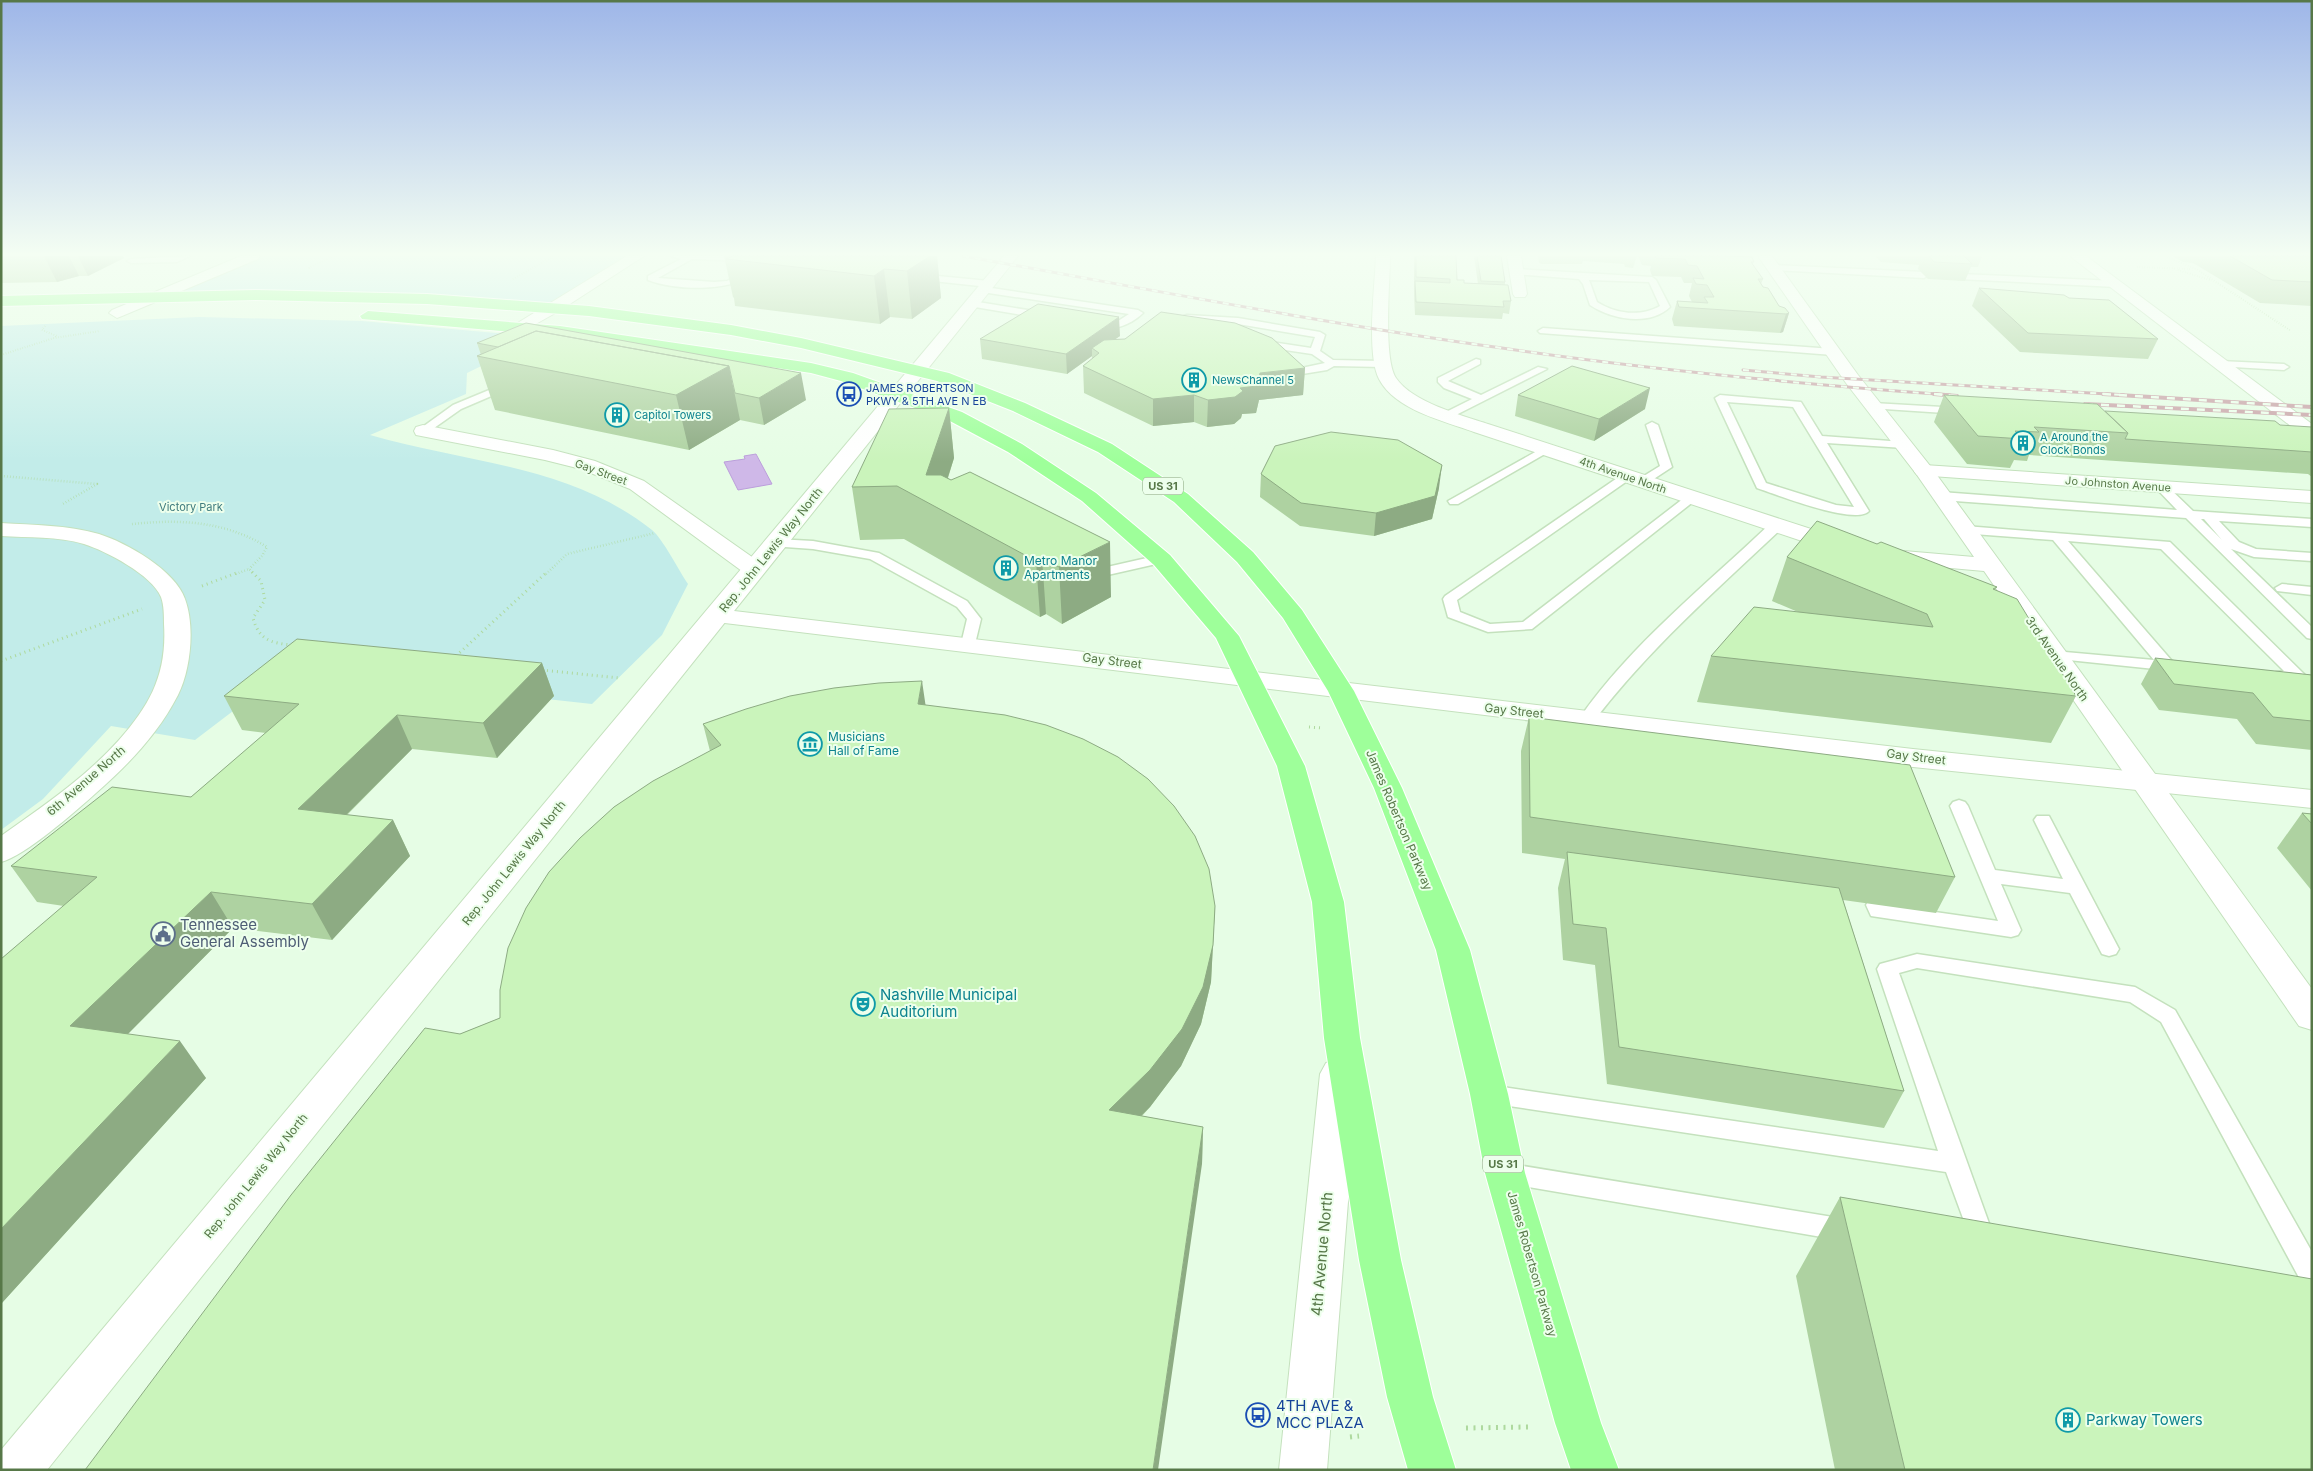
<svg xmlns="http://www.w3.org/2000/svg" width="2313" height="1471" font-family="Inter,sans-serif">
<style>
.green{fill:#c2ece9}
.water{fill:#cfb8e8;stroke:#bb9edb}
.lines{fill:none;stroke-linecap:round;stroke-linejoin:round}
.service-casing{stroke:#c4e1bd;stroke-width:3}
.minor-casing{stroke:#c4e1bd;stroke-width:2}
.tertiary-casing{stroke:#c4e1bd;stroke-width:2}
.primary-casing{stroke:#fff;stroke-width:2}
.path-far3{stroke:#aed99e;stroke-width:2;stroke-dasharray:0.5 2;stroke-linecap:butt}
.path-far2{stroke:#aed99e;stroke-width:2.5;stroke-dasharray:0.5 2.5;stroke-linecap:butt}
.path-far1{stroke:#aed99e;stroke-width:3;stroke-dasharray:1 4;stroke-linecap:butt}
.path{stroke:#aed99e;stroke-width:5;stroke-dasharray:2 5.5;stroke-linecap:butt}
.service{fill:#fff;fill-rule:evenodd}
.minor{fill:#fff;fill-rule:evenodd}
.tertiary{fill:#fff;fill-rule:evenodd}
.primary{fill:#9eff9a;fill-rule:evenodd}
.rail-far1-casing{stroke:#c8a2a7;stroke-width:3}
.rail-casing{stroke:#c8a2a7;stroke-width:4}
.rail-far1{stroke:#edffec;stroke-width:2;stroke-dasharray:6;stroke-linecap:butt}
.rail{stroke:#edffec;stroke-width:2.5;stroke-dasharray:8;stroke-linecap:butt}
.wall{fill:#aed2a1}
.shaded-wall{fill:#8dab83}
.building{fill:#caf4bb;stroke:#8dab83}
.labels{text-anchor:middle;stroke-width:4;stroke-linejoin:round;paint-order:stroke}
.far-culture-label{font-size:11px;fill:#0d838f;stroke:#edffec;text-anchor:start}
.far-transit-label{font-size:11px;fill:#164399;stroke:#edffec;text-anchor:start}
.far-street-label{font-size:11px;fill:#577848;stroke:#edffec}
.shield{fill:#edffec;stroke:#84a079;stroke-width:1}
.shield-label{font-size:11px;font-weight:bold;fill:#577848}
.far-park-label{font-size:11px;fill:#407c7e;stroke:#edffec}
.street-label{font-size:12px;fill:#577848;stroke:#edffec}
.culture-label{font-size:12px;fill:#0d838f;stroke:#edffec;text-anchor:start}
.near-service-label{font-size:15px;fill:#4e5e75;stroke:#edffec;text-anchor:start}
.near-culture-label{font-size:15px;fill:#0d838f;stroke:#edffec;text-anchor:start}
.near-street-label{font-size:15px;fill:#577848;stroke:#edffec}
.near-transit-label{font-size:15px;fill:#164399;stroke:#edffec;text-anchor:start}
</style>
<rect width="100%" height="100%" fill="#e6fde5"/>
<!-- green -->
<path class="green" d="M253 256H637L554 308 509 303 156 296Z
M199 317 362 321 541 337 467 373 466 394 370 435C466 463 570 465 652 530 663 539 679 571 688 584L662 635 592 704 287 670 195 740 111 726 43 799 1 830V326Z"/>
<!-- water -->
<path class="water" d="M756 454 772 484 738 490 724 462 745 459 744 456Z"/>
<g class="lines">
<!-- service casing -->
<g class="service-casing">
<path id="service" d="M190 256 177 262 131 263 127 261 131 259Z
M671 256H733L750 259 746 261 692 259 658 278 714 282 727 281 749 270 753 273C731 293 674 290 648 280V276L681 259Z
M1774 265 1924 272 1928 275 1924 278 1771 270V266Z
M1516 269 1652 277 1656 280 1670 307C1649 327 1611 319 1590 305L1583 284 1579 279 1513 274V270ZM1589 280 1649 282 1660 306C1640 317 1616 314 1597 302Z
M917 274 989 281 993 284 989 287 914 279 913 277Z
M1961 274 2116 281 2120 284 2116 287 1958 279 1957 277Z
M985 287 1138 310 1143 313C1131 325 1107 335 1092 323L1094 321 1115 323 1129 314 982 292 981 290Z
M972 301 1046 313 1051 316 1046 319 969 306V302Z
M1187 315 1238 318 1320 332 1325 335 1320 351 1333 360 1383 361 1388 364 1383 367 1334 366 1327 370 1296 375 1292 374V370L1325 363 1312 354 1259 346 1254 343 1259 340 1311 348 1315 337 1238 324 1184 320V316Z
M1543 328 1833 349 1838 352 1833 355 1540 333 1538 331Z
M1476 359 1480 360V364L1448 381 1481 395 1538 367 1547 369 1452 417H1444V413L1472 399 1444 388 1438 382V378Z
M2220 361 2284 364 2289 367 2284 370 2216 366V362Z
M506 383 510 384V388L461 409 427 433H419L417 431 453 405Z
M1720 395 1801 402 1822 436 1904 442 1910 445 1904 448 1827 443 1869 511C1856 526 1775 494 1757 488L1715 398ZM1727 402 1793 407 1854 507 1836 505 1766 483Z
M1873 403 1960 408 1965 411 1960 414 1869 408V404Z
M1652 422 1658 425 1672 467 1643 486 1637 482 1639 479 1660 466 1646 425Z
M1546 446 1552 449 1550 451 1458 504H1450L1448 501Z
M1626 472 1630 473V479L1457 600 1460 612 1490 624 1523 622 1688 495 1692 494 1698 498 1532 629 1488 632 1448 617 1443 599 1445 596Z
M2161 483 2165 484 2193 511 2312 519V527L2219 521 2239 542 2256 549 2312 553V561L2254 557 2231 549 2312 627V639L2307 638 2186 518 1941 500 1935 496 1941 492 2177 510 2155 487ZM2201 519H2204L2222 540Z
M1776 522 1782 526 1781 529C1715 591 1648 650 1593 722H1581L1579 719C1631 644 1706 585 1771 523Z
M1965 526 2170 542 2306 676 2298 681 2276 678 2273 675 2276 672 2284 671 2161 549 2068 541 2172 661 2179 663 2182 666 2174 671 2049 658 2047 655 2054 651 2154 660 2053 540 1960 533 1959 530Z
M776 539 813 541 879 553 967 601 981 619 975 644 968 648 961 644 967 619 957 607 870 559 813 549 771 546 769 543Z
M1160 555 1165 556 1167 559 1165 562 1090 579 1083 575 1085 572Z
M2282 584 2312 587V595L2277 591 2275 588Z
M1959 800 1965 802 1968 806 1995 870 2063 879 2034 820 2037 816H2049L2119 949 2116 954 2109 956 2102 954 2070 893 2001 884 2021 930 2018 935 2011 937 1871 916 1866 905 1869 900 1876 898 1883 900 1886 905 1998 921 1950 806 1953 802Z
M1917 954 2135 987 2175 1010 2312 1252V1289L2303 1285 2161 1022 2130 1002 1917 968 1899 973 1995 1240 1992 1248 1983 1251 1974 1248 1946 1172 1489 1103 1481 1100 1478 1094 1481 1088 1489 1085 1938 1151 1877 969 1880 964Z
M1505 1163 1845 1219 1854 1222 1857 1230 1854 1238 1845 1241 1505 1183 1497 1180 1493 1173 1497 1166Z"/>
</g>
<!-- minor casing -->
<g class="minor-casing">
<path id="minor" d="M241 256H260L258 259 122 316 117 318 109 313 112 310Z
M627 256H644L559 311 525 330 519 332 511 327Z
M1507 256H1521L1527 294 1525 297H1515L1513 294Z
M423 425 553 450 595 461 644 481 762 564 765 569 762 574 754 576 746 574 630 489 581 469 545 460 416 435 414 431 416 427Z
M1924 465 2312 491V503L1917 475 1914 471 1917 467Z
M1 523C34 525 67 525 99 534 127 543 175 570 185 599 195 626 191 669 178 695 158 734 128 765 96 793 76 811 25 856 1 862V836C42 807 85 778 119 740 151 704 167 673 164 624 164 616 164 605 161 597 152 575 106 551 84 544 58 536 28 538 1 536Z
M717 609 1913 749 2312 790V808L1913 767 708 621 705 616 708 611Z"/>
</g>
<!-- tertiary casing -->
<g class="tertiary-casing">
<path id="tertiary" d="M1004 256H1018L47 1470H1V1450Z
M1376 256H1390C1390 282 1383 358 1396 378 1412 402 1461 415 1488 424L1848 541 1851 546 1848 551 1840 553 1832 551 1474 432C1444 421 1395 410 1379 379 1366 354 1375 285 1376 256Z
M1758 256H1772L1858 375 1931 467 2312 989V1030L2299 1026 1984 571 1884 562 1881 557 1884 552 1892 550 1974 557 1917 475 1846 383Z
M2070 256H2086L2312 424V439L2305 437Z
M1339 1059 1352 1063 1358 1074 1327 1470H1279L1320 1074 1326 1063Z"/>
</g>
<!-- primary casing -->
<g class="primary-casing">
<path id="primary" d="M256 290 427 294 589 306 731 325 801 338 949 373 1025 403 1112 444 1188 494 1253 552 1302 610 1354 691 1402 788 1470 950 1508 1094 1525 1173 1601 1423 1619 1470H1571L1555 1423 1485 1173 1470 1094 1436 950 1374 788 1328 691 1283 618 1237 562 1174 502 1098 452 1013 411 937 381 801 348 731 335 589 316 427 304 256 300 1 306V296Z
M368 311 560 326 811 363 853 373 962 412 1022 444 1096 493 1170 555 1239 636 1305 766 1344 902 1360 1038 1401 1260 1433 1397 1456 1470H1408L1387 1397 1359 1260 1324 1038 1312 902 1277 766 1216 638 1154 565 1082 501 1008 452 948 420 841 381 811 373 560 336 362 319 360 316Z"/>
</g>
<!-- path-far3 -->
<path class="path-far3" d="M2165 256 2196 269 2291 331
M2137 267 2191 269
M310 268H308L334 256
M2178 270 2210 280
M513 279 554 256
M45 326 42 330 57 336 54 338
M1 355 54 338 100 331"/>
<!-- path-far2 -->
<path class="path-far2" d="M1 476 97 484 61 505
M132 524C180 519 225 521 267 547L262 556 249 569
M236 574 249 569 254 574
M546 574 567 554 655 533"/>
<!-- path-far1 -->
<path class="path-far1" d="M252 572 261 581 265 600 253 618C259 640 271 643 292 645
M202 586 239 572
M456 656 547 572
M1 661 142 609
M542 670 619 678
M1309 727 1322 728"/>
<!-- path -->
<path class="path" d="M1466 1428 1528 1427
M1350 1437 1359 1436"/>
<!-- service -->
<use href="#service" class="service"/>
<!-- minor -->
<use href="#minor" class="minor"/>
<!-- tertiary -->
<use href="#tertiary" class="tertiary"/>
<!-- primary -->
<use href="#primary" class="primary"/>
<!-- rail-far1 casing -->
<g class="rail-far1-casing">
<path id="rail-far1" d="M963 256C1142 288 1321 323 1502 348 1651 370 1800 384 1950 395
M1743 370 1821 377 2124 395"/>
</g>
<!-- rail casing -->
<g class="rail-casing">
<path id="rail" d="M1934 394 1957 396
M2103 394 2312 407
M2085 404 2312 415"/>
</g>
<!-- rail-far1 -->
<use href="#rail-far1" class="rail-far1"/>
<!-- rail -->
<use href="#rail" class="rail"/>
</g>
<!-- wall -->
<path class="wall" d="M1 256H123L124 258 88 276H79L57 282 1 283Z
M724 256H937L941 298 912 319 890 317 880 324 735 306 734 298 733 297Z
M1414 256H1456L1457 280 1464 283 1478 284 1474 256H1501L1505 282V285L1511 301 1509 314 1503 313 1502 319 1415 315 1414 293Z
M1538 256H1637L1633 268 1625 267 1624 264 1583 261 1582 264H1542L1539 263Z
M1638 256H1754L1753 259V266L1763 279 1761 284 1779 306 1789 313 1783 332 1780 333 1674 326 1672 319 1677 301 1692 302 1689 296 1692 283H1684L1681 277 1652 276 1650 270 1651 266 1642 265Z
M1875 256H1982L1978 267H1971L1965 281 1928 279 1918 269 1919 265 1881 262Z
M2173 256H2312V306L2260 303 2193 263 2183 262Z
M1979 288 2069 298 2158 339 2148 359 2020 352 1972 306Z
M1120 336 1115 339 1305 368 1303 395 1259 400 1256 413 1242 414 1241 418 1234 424 1207 427 1194 422 1153 426 1084 393 1083 366 1092 359V356L1067 374 982 359 980 339Z
M477 343 806 400 764 425 740 420 689 450 495 410 477 356 481 355Z
M1518 395 1645 409 1594 441 1515 416Z
M1944 395 2105 411 2312 452V477L2308 474 2029 455 2027 461 2014 460 2010 468 1967 464 1934 422Z
M949 408 954 458 948 478 1111 597 1062 624 1046 614 1040 617 904 539 860 540 852 487Z
M1261 474 1439 488 1432 519 1374 536 1300 526 1260 497Z
M1877 544 1997 587 1995 590 2076 696 2051 743 1697 702 1711 656 1798 612 1772 601 1787 557Z
M2155 658 2312 675V750L2256 744 2237 719 2159 710 2141 684Z
M542 663 554 696 497 758 412 749 347 815 393 820 410 856 332 940 233 928 128 1034 206 1078 1 1304V959L64 906 37 902 11 866 191 797 266 733 242 730 224 696Z
M926 705 1215 906 1211 982 1201 1024 1181 1066 1150 1107 1142 1116 1203 1127 1202 1164 460 1034 500 1018 710 751 703 724Z
M1529 717 1955 877 1936 913 1843 900 1904 1091 1884 1128 1607 1084 1595 965 1563 960 1558 888 1565 859 1522 853 1521 751Z
M2302 813 2312 814V891L2277 848Z
M1840 1197 2312 1470H1835L1796 1276Z"/>
<!-- shaded-wall -->
<path class="shaded-wall" d="M44 256H69L79 276 57 282Z
M78 256H123L124 258 88 276Z
M930 256H937L941 298 912 319 907 271Z
M884 269 890 317 880 324 874 276Z
M1789 313 1783 332 1780 333 1786 314Z
M1119 317 1120 336 1097 352 1092 348V356L1067 374 1066 354Z
M729 366 740 420 689 450 676 395Z
M1305 368 1303 395 1259 400 1256 413 1242 414 1241 418 1234 424 1207 427 1208 400 1240 388 1260 373Z
M801 373 806 400 764 425 759 398Z
M1650 388 1645 409 1594 441 1599 419Z
M1194 395V422L1153 426V399Z
M949 408 954 458 938 508 926 475Z
M1442 465 1439 488 1432 519 1374 536 1376 513Z
M1110 542 1111 597 1062 624 1059 567Z
M1042 558 1046 614 1040 617 1036 561Z
M542 663 554 696 497 758 483 723Z
M922 681 927 715 918 704Z
M397 715 412 749 316 845 298 809Z
M393 820 410 856 332 940 312 904Z
M211 892 233 928 99 1063 70 1026Z
M1215 906 1211 982 1201 1024 1181 1066 1150 1107 1110 1147 1109 1110Z
M180 1041 206 1078 1 1304V1229Z
M1203 1127 1202 1164 1158 1470H1153Z"/>
<!-- building -->
<path class="building" d="M733 256H930L907 271 884 269 874 276 726 259Z
M1416 256H1456L1457 280H1464V283L1508 285 1511 301H1503L1504 307 1416 302 1415 281 1450 283V279L1416 277Z
M1477 256H1501L1505 282 1481 281Z
M1655 256H1723L1752 257 1754 262H1751L1763 279H1758L1763 287 1768 288 1779 306 1785 308 1789 313 1786 314 1679 307 1677 301 1708 303 1704 297H1714L1707 285 1696 284 1693 278 1704 279 1697 266 1688 265 1685 259 1656 258Z
M1929 256H1964L1972 264 1934 262Z
M2230 256H2312V282L2272 280Z
M1979 288 2064 295 2069 298 2109 300 2158 339 2028 333Z
M1038 304 1119 317 1066 354 980 339Z
M1161 312 1235 323 1272 338 1305 368 1260 373 1257 386 1240 388 1243 391 1235 397 1208 400 1194 395 1153 399 1083 366 1099 353 1092 348 1104 340 1125 339Z
M526 323 801 373 759 398 735 393 729 366 536 331 498 347 477 343Z
M536 331 729 366 676 395 477 356Z
M1572 366 1650 388 1599 419 1518 395Z
M1944 395 2097 404 2128 433 2034 427 2039 432 2015 431 2023 439 1978 436Z
M949 408 926 475H941L951 480 970 472 1110 542 1059 567 1042 558 1036 561 897 486 852 487 889 409Z
M2105 411 2275 421 2280 425 2312 427V452L2125 439 2128 433Z
M1331 432 1398 440 1442 465 1435 496 1376 513 1301 503 1261 474 1275 446Z
M1817 521 1877 544 1881 542 1997 587 1993 589 2017 599 2076 696 1711 656 1754 607 1933 627 1927 614 1787 557Z
M297 639 542 663 483 723 397 715 298 809 393 820 312 904 211 892 70 1026 180 1041 1 1229V959L97 877 11 866 112 787 191 797 299 704 224 696Z
M2155 658 2312 675V721L2273 717 2253 693 2174 684Z
M922 681 918 704 1005 715 1046 725 1083 739 1118 757 1148 779 1174 806 1195 836 1209 869 1215 906 1213 945 1203 987 1182 1029 1150 1070 1109 1110 1203 1127 1153 1470H85L291 1195 425 1028 460 1034 500 1018V990L508 948 526 908 549 872 580 838 614 807 653 781 721 745 703 724 746 709 790 696 834 688 879 683Z
M1529 717 1910 765 1955 877 1530 817Z
M2302 813 2312 814V824Z
M1567 852 1839 888 1904 1091 1619 1047 1606 928 1573 924Z
M1840 1197 2312 1279V1470H1905Z"/>
<!-- sky -->
<linearGradient id="sky" x2="0" y2="1"><stop stop-color="#9eb6e8"/><stop offset="0.55" stop-color="#f4fef3"/><stop offset="1" stop-color="#f4fef3" stop-opacity="0"/></linearGradient>
<rect width="2313" height="462" fill="url(#sky)"/>
<!-- icons -->
<defs>
<g id="building-ring" transform="scale(1.25)"><circle r="9.5" fill="#edffec" stroke="#0f9aa8" stroke-width="1.5"/><path d="M-4-6H4V6H1V3H-1V6H-4ZM-2.5-4.3h1.7v1.8h-1.7ZM.8-4.3h1.7v1.8H.8ZM-2.5-1h1.7V.8h-1.7ZM.8-1h1.7V.8H.8Z" fill="#0f9aa8"/></g>
<g id="bus-ring" transform="scale(1.25)"><circle r="9.5" fill="#edffec" stroke="#1a4fb4" stroke-width="1.5"/><path d="M-5-6H5V4H4V6H2V4H-2V6H-4V4H-5ZM-3.5-4V0h7V-4ZM-3.5 1.2v1.5H-2V1.2ZM2 1.2v1.5H3.5V1.2Z" fill="#1a4fb4"/></g>
<g id="museum-ring" transform="scale(1.25)"><circle r="9.5" fill="#edffec" stroke="#0f9aa8" stroke-width="1.5"/><path d="M0-6L6-3V-2H-6V-3ZM-5-1h2V3h-2ZM-1-1h2V3h-2ZM3-1h2V3H3ZM-6 4H6V6H-6Z" fill="#0f9aa8"/></g>
<g id="civic-ring" transform="scale(1.25)"><circle r="9.5" fill="#edffec" stroke="#5c6f8a" stroke-width="1.5"/><path d="M-.6-6.5H3V-4.5H.6V-3L4-1V1h2V6H-6V1h2V-1L-.6-3ZM-1.2 2.5V6h2.4V2.5Z" fill="#5c6f8a"/></g>
<g id="theatre-ring" transform="scale(1.25)"><circle r="9.5" fill="#edffec" stroke="#0f9aa8" stroke-width="1.5"/><path d="M-5-5.5Q0-4 5-5.5V0Q5 5 0 6Q-5 5-5 0ZM-3.3-2.5H-1v1.5H-3.3ZM1-2.5H3.3v1.5H1ZM-2.8 1Q0 5.5 2.8 1Z" fill="#0f9aa8"/></g>
</defs>
<g fill-rule="evenodd">
<use href="#building-ring" x="1194" y="380"/>
<use href="#bus-ring" x="849" y="394"/>
<use href="#building-ring" x="617" y="415"/>
<use href="#building-ring" x="2023" y="443"/>
<use href="#building-ring" x="1006" y="568"/>
<use href="#museum-ring" x="810" y="744"/>
<use href="#civic-ring" x="163" y="934"/>
<use href="#theatre-ring" x="863" y="1004"/>
<use href="#bus-ring" x="1258" y="1415"/>
<use href="#building-ring" x="2068" y="1420"/>
</g>
<g class="labels">
<!-- far-culture labels -->
<g class="far-culture-label">
<text x="1212" y="384">NewsChannel 5</text>
<text x="634" y="419">Capitol Towers</text>
<text x="2040" y="441">A Around the<tspan x="2040" dy="13">Clock Bonds</tspan></text>
</g>
<!-- far-transit labels -->
<g class="far-transit-label">
<text x="866" y="392">JAMES ROBERTSON<tspan x="866" dy="13">PKWY &amp; 5TH AVE N EB</tspan></text>
</g>
<!-- far-street labels -->
<g class="far-street-label">
<text transform="translate(601 472) rotate(20)" y="4">Gay Street</text>
<text transform="translate(1623 475) rotate(19)" y="4">4th Avenue North</text>
<text transform="translate(2118 484) rotate(4)" y="4">Jo Johnston Avenue</text>
</g>
<!-- shield labels -->
<g class="shield">
<rect x="1143" y="477.5" width="40" height="17" rx="4"/>
<rect x="1483" y="1155.5" width="40" height="17" rx="4"/>
</g>
<g class="shield-label">
<text x="1163" y="490">US 31</text>
<text x="1503" y="1168">US 31</text>
</g>
<!-- far-park labels -->
<g class="far-park-label">
<text x="191" y="511">Victory Park</text>
</g>
<!-- street labels -->
<g class="street-label">
<text transform="translate(771 550) rotate(-51)" y="4">Rep. John Lewis Way North</text>
<text transform="translate(2057 659) rotate(55)" y="4">3rd Avenue North</text>
<text transform="translate(1112 661) rotate(7)" y="4">Gay Street</text>
<text transform="translate(1514 711) rotate(6)" y="4">Gay Street</text>
<text transform="translate(1916 757) rotate(7)" y="4">Gay Street</text>
<text transform="translate(86 781) rotate(-41)" y="4">6th Avenue North</text>
<text transform="translate(1399 820) rotate(67)" y="4">James Robertson Parkway</text>
<text transform="translate(514 863) rotate(-51)" y="4">Rep. John Lewis Way North</text>
<text transform="translate(256 1176) rotate(-51)" y="4">Rep. John Lewis Way North</text>
<text transform="translate(1532 1264) rotate(74)" y="4">James Robertson Parkway</text>
</g>
<!-- culture labels -->
<g class="culture-label">
<text x="1024" y="565">Metro Manor<tspan x="1024" dy="14">Apartments</tspan></text>
<text x="828" y="741">Musicians<tspan x="828" dy="14">Hall of Fame</tspan></text>
</g>
<!-- near-service labels -->
<g class="near-service-label">
<text x="180" y="930">Tennessee<tspan x="180" dy="17">General Assembly</tspan></text>
</g>
<!-- near-culture labels -->
<g class="near-culture-label">
<text x="880" y="1000">Nashville Municipal<tspan x="880" dy="17">Auditorium</tspan></text>
<text x="2086" y="1425">Parkway Towers</text>
</g>
<!-- near-street labels -->
<g class="near-street-label">
<text transform="translate(1322 1254) rotate(-85)" y="5">4th Avenue North</text>
</g>
<!-- near-transit labels -->
<g class="near-transit-label">
<text x="1276" y="1411">4TH AVE &amp;<tspan x="1276" dy="17">MCC PLAZA</tspan></text>
</g>
</g>
<!-- border -->
<rect width="2313" height="1471" fill="none" stroke="#577848" stroke-width="5"/>
</svg>
